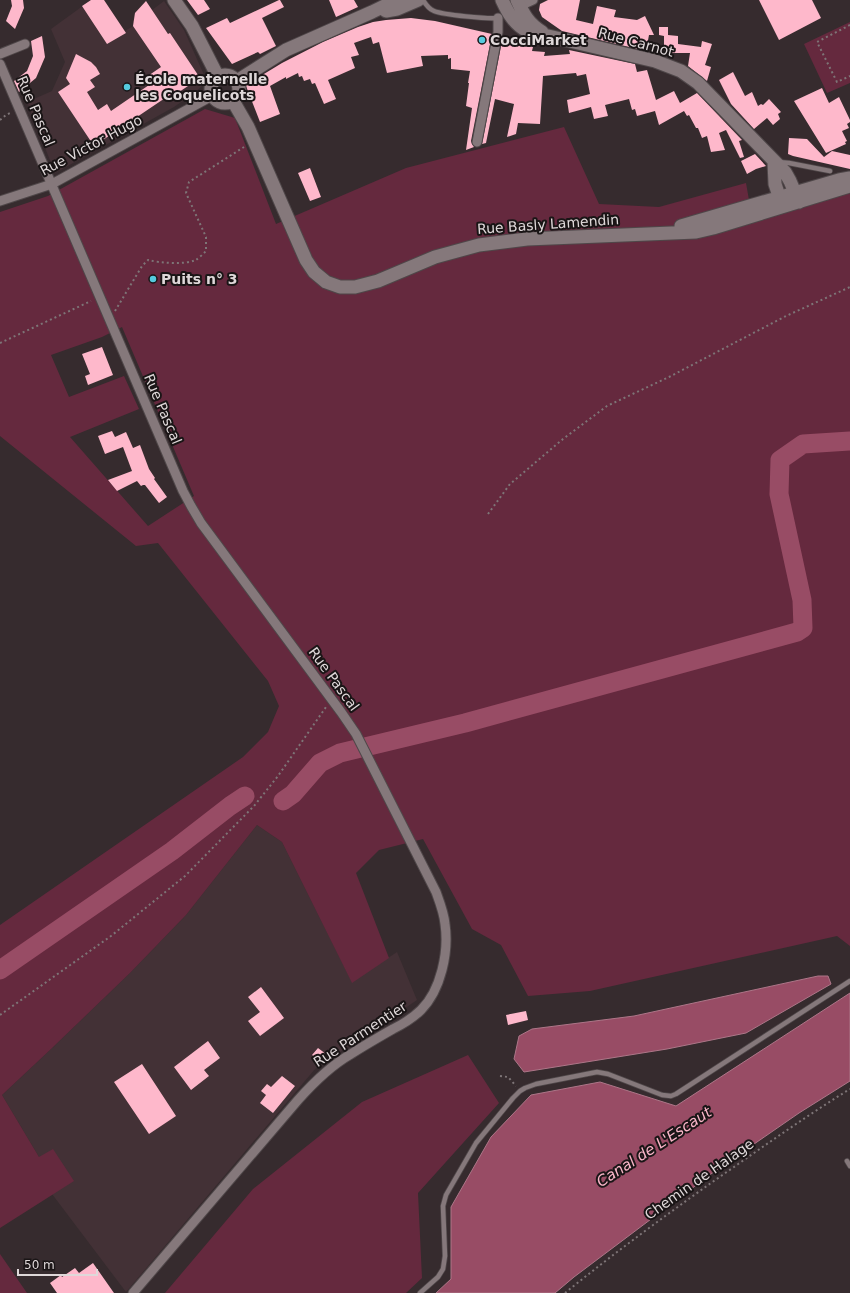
<svg xmlns="http://www.w3.org/2000/svg" width="850" height="1293" font-family="'DejaVu Sans',sans-serif">
<style>
.built{fill:#433136}
.green{fill:#65293e;fill-rule:evenodd}
.water{fill:#984c65;stroke:#ad7688}
.lines{fill:none;stroke-linecap:round;stroke-linejoin:round}
.river{stroke:#984c65;stroke-width:19}
.building{fill:#feb8cb}
.lane-casing{stroke:#4f4749;stroke-width:6}
.street-casing{stroke:#4f4749;stroke-width:11}
.secondary-casing{stroke:#4f4749;stroke-width:15}
.path{stroke:#7e7577;stroke-width:2;stroke-dasharray:2 3;stroke-linecap:butt}
.lane{stroke:#85787b;stroke-width:4.5}
.street{stroke:#85787b;stroke-width:9}
.secondary{stroke:#85787b;stroke-width:13}
.poi-dot{fill:#55cade;stroke:#1a1516;stroke-width:1.5}
.labels{text-anchor:middle;stroke-width:4;stroke-linejoin:round;paint-order:stroke}
.poi-label{font-size:14px;font-weight:bold;fill:#dfd8d9;stroke:#1a1516;text-anchor:start}
.street-label{font-size:14px;fill:#dfd8d9;stroke:#1a1516}
.water-label{font-size:15px;font-style:italic;fill:#fab6c9;stroke:#1a1516}
</style>
<rect width="100%" height="100%" fill="#362b2e"/>
<!-- built -->
<path class="built" d="M91 0H104L125 31 138 23 133 22 135 12 146 1 152 10 164 1 184 30 204 75V81L202 86 194 93 174 107 55 173 27 102 52 91 65 62 51 29Z
M257 825 282 842 352 982 397 952 417 1000 315 1069 126 1292 52 1194 73 1180 39 1157 2 1095 50 1050 130 973 186 915Z"/>
<!-- green -->
<path class="green" d="M850 22V83L827 93 804 44Z
M205 109 235 118 276 224 406 168 564 127 599 204 659 207 746 183 749 200 850 186V946L837 936 590 991 528 996 501 945 472 929 423 839 379 850 356 873 389 958 352 983 282 842 257 825 186 915 130 973 50 1050 2 1095 39 1157 53 1149 74 1181 0 1228V925L243 757 268 732 279 706 268 681 158 543 136 546 0 436V212L48 196ZM122 327 194 496 148 526 70 437 139 409 124 376 69 397 51 355 102 337Z
M468 1055 499 1103 418 1193 422 1278 406 1293H165L253 1189 362 1102Z
M0 1254 27 1293H0Z"/>
<!-- water -->
<path class="water" d="M818 976H828L831 984 746 1033 667 1049 524 1072 514 1059 519 1036 532 1029 634 1016Z
M850 993V1081L799 1113 715 1171 574 1277 555 1293H436L451 1279V1207L491 1137 531 1095 600 1082 676 1106Z"/>
<g class="lines">
<!-- river -->
<path class="river" d="M283 801 293 794 320 763 340 753 465 723 797 632 803 628 802 600 779 494 780 460 803 444 850 441
M0 970 172 851 230 806 245 796"/>
</g>
<!-- building -->
<path class="building" d="M11 0H23L24 8 15 29 6 21 12 6Z
M91 0H104L126 33 107 44 82 6Z
M187 0H204L210 9 198 15Z
M279 0H280L284 7 262 18 276 46 260 54 258 52 232 64 206 28 227 18 230 23Z
M329 0H354L358 7 336 17Z
M548 0H580L576 20 593 24 597 6 616 10 614 17 637 20 645 16 654 35H649L646 51 562 31 542 17 539 10 540 4Z
M759 0H812L821 18 779 40Z
M146 1 168 34 170 33 200 78 179 92 177 90 94 146 58 92 70 84 66 78 76 54 91 62 96 67 100 74 90 80 95 87 87 92 98 110 107 104 111 111 149 85 145 78 161 67 133 26 135 13Z
M411 18 435 21 492 34 471 141 472 144 474 147 466 150 472 108 466 106 469 83H468L470 71 451 69V58L448 59V55L421 56 423 66 387 73 379 42 373 44 371 37 354 43 359 55 351 57 355 68 328 80 336 99 324 104 315 83 312 84 310 79 304 81 302 76 299 77 298 73 286 79V77L270 86 280 114 260 122 246 86V85L282 63 323 42 358 27 373 22 386 20Z
M659 27H668V35L678 36V44L701 47 702 41 712 44 705 65 711 67 707 81 688 66 690 53H664V36L659 35Z
M42 36 45 57 36 78 19 92 14 81 27 71 33 56 31 41Z
M503 36 534 43 532 51 545 52 544 56 570 54 569 50 635 64 637 72 647 70 656 100 674 91 680 103 697 93 742 140 739 141 744 157 740 158 726 130 719 133 725 150 711 152 707 136 702 138 698 128H696L689 115 687 116 684 111 659 125 655 111 637 116 635 109 632 110 629 99 605 105 608 116 594 119 591 107 569 113 567 100 590 94 586 74 577 76 576 73 543 76 540 124 518 123 516 134 507 137 514 104 495 99 486 143 482 144Z
M733 72 745 96 752 92 758 106 761 104 763 105 769 99 781 112 778 114 780 119 773 125 767 118 754 129 731 104 719 80Z
M822 88 829 103 839 97 850 120V122L847 124 849 128 842 131 847 141 845 142 846 144 826 153 794 101Z
M789 138 807 139 824 157 832 151 850 155V169L793 156 788 154Z
M755 154 766 166 756 169 747 174 741 161Z
M310 168 321 197 310 201 298 173Z
M102 347 113 375 88 385 85 376 90 374 82 354Z
M112 431 115 437 126 432 133 448 140 445 149 469 155 478 154 479 167 497 159 503 145 485H143L141 486 137 481 117 491 108 480 132 471 123 447 105 454 98 436Z
M261 987 284 1018 260 1036 248 1021 260 1012 248 997Z
M526 1011 528 1020 508 1025 506 1015Z
M208 1041 220 1058 204 1070 209 1076 191 1090 174 1067Z
M318 1048 326 1054 319 1060 312 1055Z
M142 1064 176 1116 149 1134 114 1082Z
M282 1076 295 1086 273 1113 260 1103 266 1095 261 1091 267 1084 271 1087Z
M93 1263 114 1293H57L50 1283 61 1275 62 1277 75 1268 79 1273Z"/>
<g class="lines">
<!-- lane casing -->
<g class="lane-casing">
<path id="lane" d="M423 0C426 5 429 9 434 11 444 15 487 19 498 18
M778 162 789 163 830 171
M847 1161 850 1166
M420 1293 438 1277 443 1269 445 1256 443 1206 446 1195 476 1143 513 1098 520 1091 525 1088 536 1084 597 1072 608 1074 662 1095 671 1096 676 1094 850 981"/>
</g>
<!-- street casing -->
<g class="street-casing">
<path id="street" d="M520 6 533 0
M0 54 25 44
M0 64 183 491 191 506 201 523 341 712 356 734 436 892C440 903 444 913 445 924 449 952 441 990 421 1010 413 1018 403 1024 393 1029 379 1037 365 1045 351 1054 330 1066 314 1082 298 1100L133 1293
M477 142 498 32V18
M0 201 52 184 212 96"/>
</g>
<!-- secondary casing -->
<g class="secondary-casing">
<path id="secondary" d="M174 0 192 26 218 77
M502 0C508 13 514 24 527 31L655 61 681 71 698 83 785 172 790 181 799 202
M517 0C524 15 528 23 542 32
M386 11 397 9 418 0
M211 89a14 14 0 1 1 28 0a14 14 0 1 1-28 0Z
M237 81 286 50 372 12 397 0
M233 101 248 127 306 260 314 272 326 282 340 287H355L378 281 435 257 479 245 527 239 696 232 713 228 850 186
M774 162 775 184 782 205
M681 226 839 180 850 178"/>
</g>
<!-- path -->
<path class="path" d="M850 25 817 42 837 82 850 76
M0 120 6 115 10 113
M115 311 142 266 148 260C161 263 183 265 196 260 199 258 203 254 206 251V237L186 193 189 182 244 147
M0 343 91 301
M488 514 510 484 563 439 607 406 669 377 786 316 850 287
M0 1015 111 936 185 876 254 806 278 776 326 707
M500 1076 508 1077 516 1086
M565 1293C613 1254 662 1218 711 1183 757 1151 803 1118 850 1089"/>
<!-- lane -->
<use href="#lane" class="lane"/>
<!-- street -->
<use href="#street" class="street"/>
<!-- secondary -->
<use href="#secondary" class="secondary"/>
</g>
<!-- markers -->
<g class="poi-dot">
<circle cx="482" cy="40" r="4"/>
<circle cx="127" cy="87" r="4"/>
<circle cx="153" cy="279" r="4"/>
</g>
<g class="labels">
<!-- poi labels -->
<g class="poi-label">
<text x="490" y="45">CocciMarket</text>
<text x="135" y="84">École maternelle<tspan x="135" dy="16">les Coquelicots</tspan></text>
<text x="161" y="284">Puits n° 3</text>
</g>
<!-- street labels -->
<g class="street-label">
<text transform="translate(636 42) rotate(15)" y="5">Rue Carnot</text>
<text transform="translate(36 111) rotate(67)" y="5">Rue Pascal</text>
<text transform="translate(91 145) rotate(-28)" y="5">Rue Victor Hugo</text>
<text transform="translate(548 224) rotate(-4)" y="5">Rue Basly Lamendin</text>
<text transform="translate(163 409) rotate(67)" y="5">Rue Pascal</text>
<text transform="translate(334 679) rotate(54)" y="5">Rue Pascal</text>
<text transform="translate(360 1034) rotate(-33)" y="5">Rue Parmentier</text>
<text transform="translate(699 1179) rotate(-35)" y="5">Chemin de Halage</text>
</g>
<!-- water labels -->
<g class="water-label">
<text transform="translate(654 1147) rotate(-33)" y="5">Canal de L'Escaut</text>
</g>
</g>
<!-- scale -->
<path d="M18 1269v6h79v-6" fill="none" stroke="#dfd8d9" stroke-width="2"/>
<text x="24" y="1269" font-size="12" fill="#dfd8d9" stroke="#1a1516" stroke-width="3" paint-order="stroke">50 m</text>
</svg>
